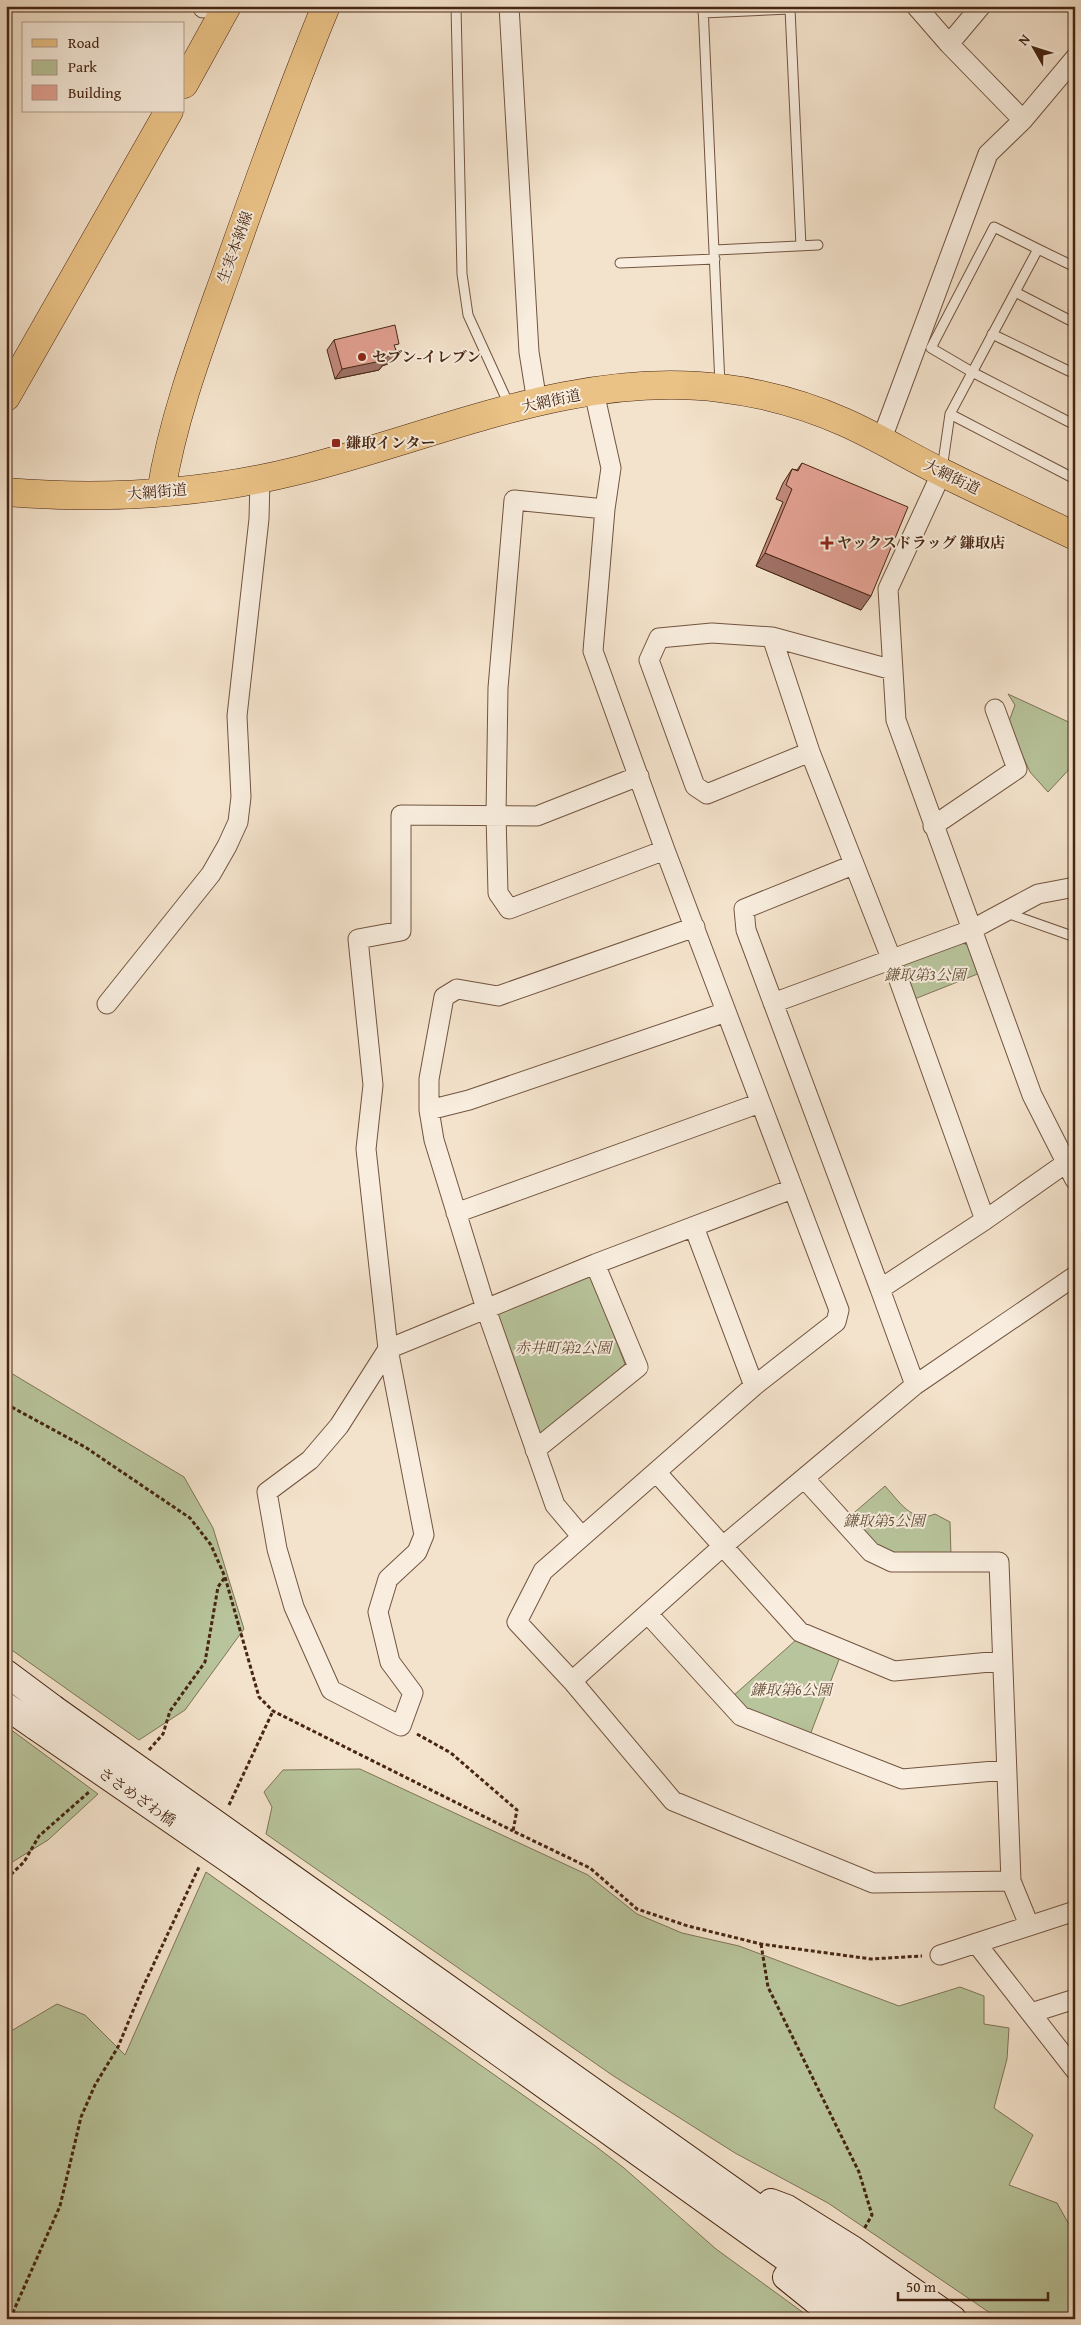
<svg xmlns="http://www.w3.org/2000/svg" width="1081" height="2325" font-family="'Gentium Book Plus','Noto Serif JP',serif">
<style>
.green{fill:#b8c49b;stroke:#7f7456}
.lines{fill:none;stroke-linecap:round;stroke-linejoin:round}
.lane-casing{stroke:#725440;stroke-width:11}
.street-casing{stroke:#725440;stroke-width:21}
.secondary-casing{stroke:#462512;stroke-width:28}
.primary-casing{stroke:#462512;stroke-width:29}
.path{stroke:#462512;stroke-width:3;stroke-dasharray:4 2.5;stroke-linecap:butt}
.lane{stroke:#f8edde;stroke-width:9}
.street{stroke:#f8edde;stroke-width:19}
.secondary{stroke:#f8edde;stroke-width:26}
.primary{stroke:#eac286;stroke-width:28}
.secondary-bridge-casing{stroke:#462512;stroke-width:28;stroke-linecap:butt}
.secondary-bridge{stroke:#f8edde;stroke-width:26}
.wall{fill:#c48a7e;stroke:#462512}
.shaded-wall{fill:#a07167;stroke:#462512}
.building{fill:#e4a193;stroke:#462512}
.poi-dot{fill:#8f2418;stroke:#f8edde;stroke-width:2}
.labels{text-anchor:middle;stroke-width:4;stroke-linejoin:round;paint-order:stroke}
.street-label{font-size:15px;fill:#462512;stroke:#f8edde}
.poi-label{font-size:15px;font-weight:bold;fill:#462512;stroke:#f8edde;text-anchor:start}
.park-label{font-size:15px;font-style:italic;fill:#624d34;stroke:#f8edde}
</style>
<rect width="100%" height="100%" fill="#f4e3cc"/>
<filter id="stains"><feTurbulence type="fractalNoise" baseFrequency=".004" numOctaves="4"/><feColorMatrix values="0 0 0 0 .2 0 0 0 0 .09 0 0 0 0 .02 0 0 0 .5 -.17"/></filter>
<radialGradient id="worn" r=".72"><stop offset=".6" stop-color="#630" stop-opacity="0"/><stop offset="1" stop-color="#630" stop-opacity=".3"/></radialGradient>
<!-- green -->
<path class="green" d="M1008 694 1075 725V763L1048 792 1030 772 1008 724 1015 705Z
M959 941 969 946 980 973 912 1000 901 969 903 962Z
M591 1275 625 1364 544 1437 535 1434 497 1314Z
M6 1370 184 1477 213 1528 244 1629 185 1710 139 1740 6 1646Z
M885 1486C899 1501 912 1524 935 1514L950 1522 951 1555 886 1554 848 1518Z
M796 1640 840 1657 810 1735 745 1709 733 1696Z
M6 1726 98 1794 48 1840 6 1866Z
M360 1769 588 1875 637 1914 682 1933 739 1946 899 2006 960 1987 984 1996V2024L1009 2028 1007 2059 994 2108 1033 2135 1009 2185 1057 2203 1075 2235V2319H999L828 2203 735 2153 612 2075 266 1834 272 1807 264 1792 283 1770Z
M206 1872 594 2145 624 2168 716 2249 812 2319H6V2034L57 2004 85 2015 125 2055Z"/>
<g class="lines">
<!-- lane casing -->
<g class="lane-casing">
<path id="lane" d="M456 6 462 274 468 315 510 407
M703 6 720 385
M703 13 790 9 801 246
M1038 249 994 227 931 348 972 372 1075 425
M715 250 818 245
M620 263 715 259
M1015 292 1075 323
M992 334 1075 374
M950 414 1075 479
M942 469 950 414 1038 249 1075 267
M1007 913 1075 937"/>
</g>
<!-- street casing -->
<g class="street-casing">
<path id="street" d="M203 6V8
M509 6 529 352 537 402
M916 6 949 44 1023 120
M949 44 981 6
M594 392 611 468 605 509 593 651 665 850 839 1310 836 1322 754 1386 543 1571 517 1622 572 1681 673 1801 873 1883 1011 1881
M881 441 988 154 1023 120 1075 58
M942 472 888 589 896 720 1032 1095 1075 1180
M605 509 514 500 498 688 496 815 498 893 509 909 665 850
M772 637 810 752 891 958 985 1220
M810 752 707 794 695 786 649 660 659 638 712 633 772 637 893 670
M639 776 537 816 401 815V931L358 939 373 1085 366 1149 388 1349 424 1535 417 1552 388 1579 378 1612 390 1662 413 1693 401 1726 331 1690 294 1607 277 1549 267 1492 310 1460 339 1426 388 1349 595 1264 792 1189
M933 826 1017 769 995 709
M853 865 744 909 746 930 880 1289 985 1220 1066 1163
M773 1003 971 930 1038 894 1075 887
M107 1004 211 874 227 846 238 822 241 797 237 716 259 519 260 479
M429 1110 469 1100 726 1012
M456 1213 760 1103
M694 1227 754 1386
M880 1289 915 1385
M535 1450 638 1367 595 1264
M657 1473 800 1632 894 1671 1001 1661
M804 1478 871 1552 892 1562H999L1011 1881 1029 1925
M582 1537 555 1505 486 1309 434 1140 429 1110V1079L444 997 457 989 498 996 695 927
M648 1614 741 1716 902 1779 1006 1770
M572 1681 723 1546 915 1385 1075 1276
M976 1943 1075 2070
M940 1955 1075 1911
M1031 2013 1075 1999"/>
</g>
<!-- secondary casing -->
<g class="secondary-casing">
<path id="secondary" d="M6 1673 53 1708
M6 1706 36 1727
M249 1847 914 2319
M238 1866 871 2319
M771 2202 787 2208 851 2248 953 2319
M786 2277 838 2319"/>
</g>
<!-- primary casing -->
<g class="primary-casing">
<path id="primary" d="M184 84 227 6
M6 397 169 111
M6 492C104 500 205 494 300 470 437 436 576 370 720 388 762 393 806 405 844 422 876 436 907 455 939 471 983 493 1029 514 1075 536
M161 492C173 416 202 341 228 268 259 180 290 93 326 6"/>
</g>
<!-- path -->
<path class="path" d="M6 1404 85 1447 190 1518 211 1545 225 1577 259 1697 273 1711 513 1831
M417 1734 451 1753 517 1810 513 1831 590 1868 637 1909 688 1926 761 1944 871 1959 922 1956
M149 1750 163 1734 170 1711 205 1662 218 1587 225 1577
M229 1805 273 1711
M6 1879 24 1862 39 1836 89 1792
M761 1944 768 1987 859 2172 872 2215 864 2229
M10 2319 60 2206 81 2117 95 2085 118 2047 142 1989 199 1867"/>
<!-- lane -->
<use href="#lane" class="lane"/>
<!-- street -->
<use href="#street" class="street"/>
<!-- secondary -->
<use href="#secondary" class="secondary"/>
<!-- primary -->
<use href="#primary" class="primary"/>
<!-- secondary-bridge casing -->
<g class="secondary-bridge-casing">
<path id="secondary-bridge" d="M53 1708 249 1847
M36 1727 238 1866"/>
</g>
<!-- secondary-bridge -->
<use href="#secondary-bridge" class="secondary-bridge"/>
</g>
<!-- wall -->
<path class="wall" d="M334 340 396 349 390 363 382 366 379 370 335 379 327 350Z
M802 463 861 610 756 566 783 502 776 499 783 483 792 469 797 470Z"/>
<!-- shaded-wall -->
<path class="shaded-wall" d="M397 353 390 363 382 366 379 370 335 379 342 369Z
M765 553 871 596 861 610 756 566Z"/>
<!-- building -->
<path class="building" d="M395 325 399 344 394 345 397 353 385 357 386 360 342 369 334 340Z
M802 463 908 507 871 596 765 553 792 489 786 485 792 469 798 471Z"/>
<!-- markers -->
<g class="poi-dot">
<circle cx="362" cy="357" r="5"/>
<rect x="331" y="438" width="10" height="10" rx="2.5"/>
<path d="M824.5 535.5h5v5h5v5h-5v5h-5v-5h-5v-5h5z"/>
</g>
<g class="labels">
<!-- street labels -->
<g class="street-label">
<text transform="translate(235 247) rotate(-70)" y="5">生実本納線</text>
<text transform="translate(551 401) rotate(-12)" y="5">大網街道</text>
<text transform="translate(952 477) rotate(26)" y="5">大網街道</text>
<text transform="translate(157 492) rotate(-5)" y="5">大網街道</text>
<text transform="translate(137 1797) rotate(35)" y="5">ささめざわ橋</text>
</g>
<!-- poi labels -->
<g class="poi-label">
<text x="372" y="362">セブン-イレブン</text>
<text x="346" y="448">鎌取インター</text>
<text x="837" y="548">ヤックスドラッグ 鎌取店</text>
</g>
<!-- park labels -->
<g class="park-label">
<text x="925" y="980">鎌取第3公園</text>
<text x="563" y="1353">赤井町第2公園</text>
<text x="884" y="1526">鎌取第5公園</text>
<text x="791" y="1695">鎌取第6公園</text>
</g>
</g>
<!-- margin -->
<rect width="1081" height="2325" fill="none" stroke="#f4e3cc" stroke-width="25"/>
<rect x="8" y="8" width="1066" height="2310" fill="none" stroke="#462512" stroke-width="2.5"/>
<rect x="12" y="12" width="1056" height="2300" fill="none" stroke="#462512"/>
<!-- legend -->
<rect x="22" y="22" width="162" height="90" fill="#f8edde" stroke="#b19d8c"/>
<rect x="32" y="39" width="25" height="8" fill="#eac286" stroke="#b19d8c"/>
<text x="68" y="48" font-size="15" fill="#462512">Road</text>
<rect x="32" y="60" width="25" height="15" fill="#b8c49b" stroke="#b19d8c"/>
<text x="68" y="72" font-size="15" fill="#462512">Park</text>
<rect x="32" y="85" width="25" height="15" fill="#e4a193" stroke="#b19d8c"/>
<text x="68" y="98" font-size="15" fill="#462512">Building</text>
<!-- north arrow -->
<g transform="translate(1034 48) rotate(309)" stroke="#f8edde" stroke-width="4" paint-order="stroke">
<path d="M0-4L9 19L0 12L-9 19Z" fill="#462512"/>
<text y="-8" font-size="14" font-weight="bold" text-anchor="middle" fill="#462512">N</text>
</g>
<!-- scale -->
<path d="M898 2292v8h150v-8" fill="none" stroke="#462512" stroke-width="2.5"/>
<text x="906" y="2292" font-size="15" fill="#462512" stroke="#f8edde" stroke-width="4" paint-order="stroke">50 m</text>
<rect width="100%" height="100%" filter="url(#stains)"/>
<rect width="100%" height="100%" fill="url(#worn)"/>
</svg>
